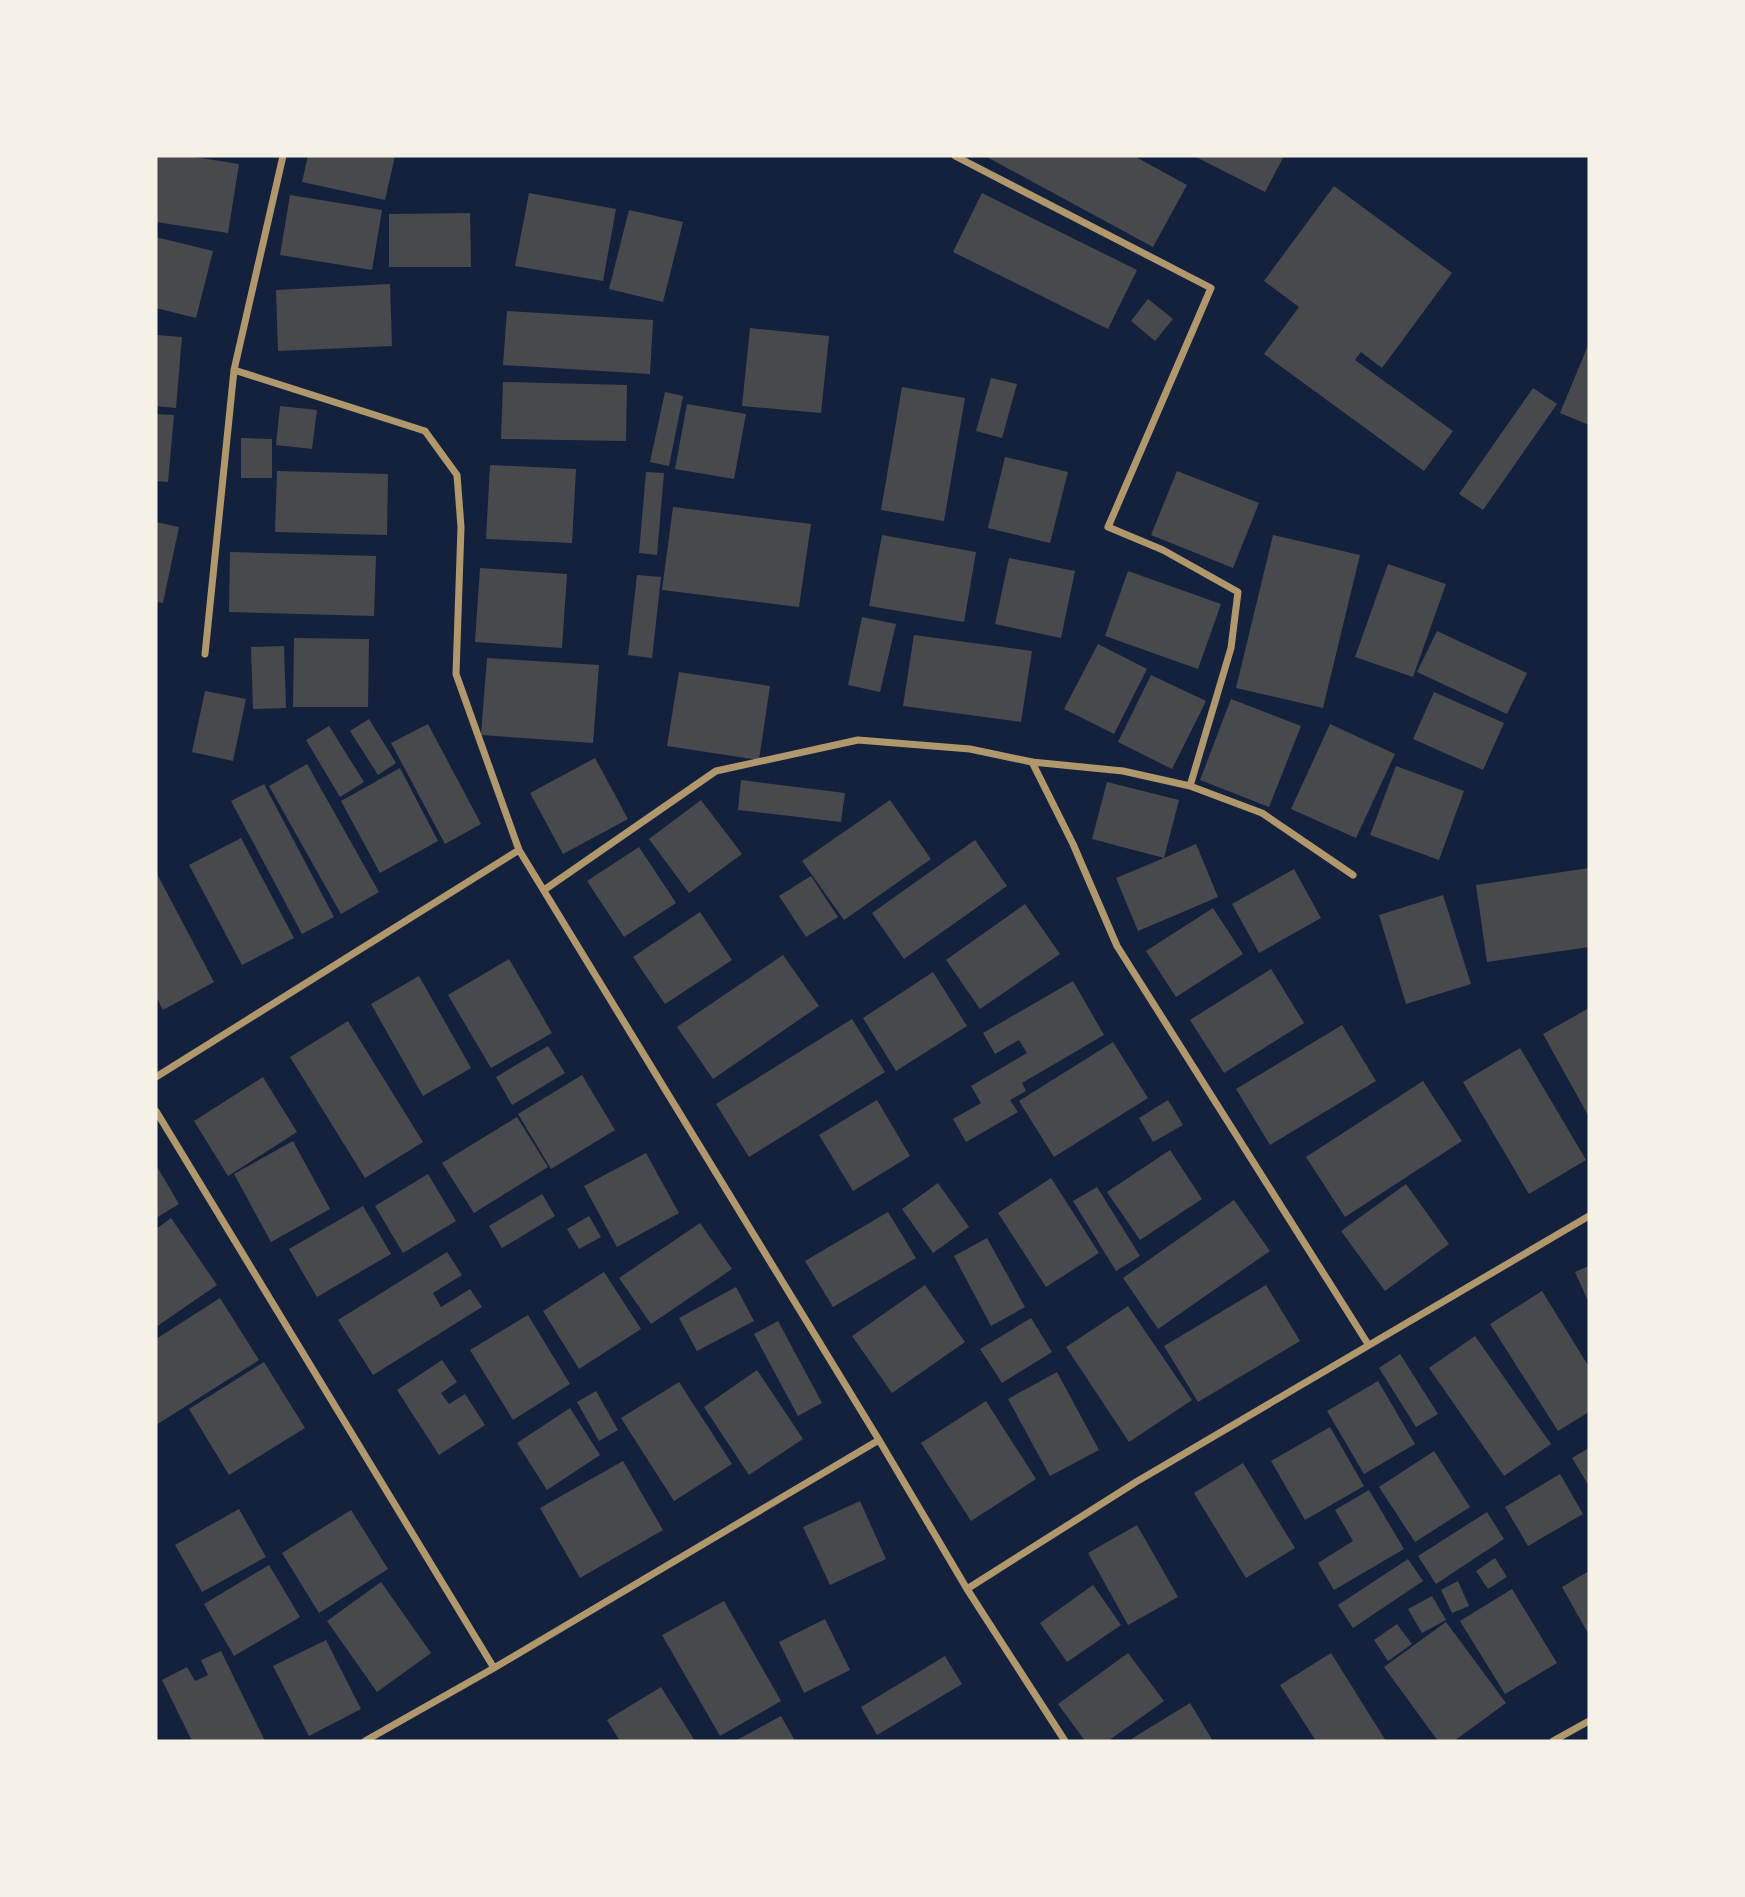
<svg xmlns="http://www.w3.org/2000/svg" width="1745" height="1897" font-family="Merriweather,serif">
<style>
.building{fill:#48494c}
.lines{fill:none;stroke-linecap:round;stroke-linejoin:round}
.minor{stroke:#b1986c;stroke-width:7}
</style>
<rect width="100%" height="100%" fill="#14213d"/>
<!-- building -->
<path class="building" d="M156 156H188L239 164 228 233 156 222Z
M308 156H395L385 200 302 182Z
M985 156H1134L1187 185 1153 247Z
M1194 156H1284L1265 192Z
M1334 186 1452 273 1382 368 1361 352 1355 360 1453 431 1424 471 1264 354 1299 307 1264 281Z
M529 193 616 209 603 281 515 266Z
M982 193 1137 270 1108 329 953 252Z
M290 195 382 210 372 270 280 255Z
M629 210 683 222 663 302 609 289Z
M470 213 471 267H389V214Z
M156 237 213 251 196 318 156 308Z
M390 284 392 346 278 351 276 290Z
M1148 299 1173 319 1155 341 1131 321Z
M507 311 653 320 650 374 503 365Z
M750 328 829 336 821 413 742 406Z
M156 335 182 337 176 408 156 406Z
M1589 343V425L1560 413Z
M991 378 1017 384 1002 438 976 431Z
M503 382 627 385 626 441 501 439Z
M902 387 965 398 944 521 881 510Z
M1533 388 1557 404 1483 510 1459 494Z
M665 392 683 396 669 466 650 462Z
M687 404 746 414 734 479 675 469Z
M280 406 317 410 312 449 276 445Z
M156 414 174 415 168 482 156 481Z
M241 438 272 439V478H241Z
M1005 457 1068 472 1050 543 988 528Z
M490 465 576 469 572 543 486 539Z
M277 471 388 474 387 535 275 532Z
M1177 471 1259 503 1233 568 1151 535Z
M646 472 664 473 657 555 639 553Z
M673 507 811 524 799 607 662 590Z
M156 522 179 527 163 603 156 602Z
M882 535 976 552 964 622 869 606Z
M1273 535 1360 555 1323 708 1236 688Z
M230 552 376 556 374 616 229 612Z
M1009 558 1075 571 1061 638 995 624Z
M1388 564 1446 584 1413 677 1355 657Z
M480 568 567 574 562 648 475 642Z
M1128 571 1221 604 1198 669 1105 636Z
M637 575 661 577 652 658 628 655Z
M862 617 896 624 880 692 848 685Z
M1437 631 1527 673 1507 714 1417 672Z
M914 635 1032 651 1021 722 903 706Z
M294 638 369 639 368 707H293Z
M1098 644 1147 669 1114 734 1064 709Z
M284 646 286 708 253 709 251 647Z
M487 658 599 665 593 743 481 735Z
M679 672 770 686 759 760 667 746Z
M1151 675 1206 701 1172 769 1118 742Z
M205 691 246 699 233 761 192 752Z
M1434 692 1504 723 1483 770 1413 739Z
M1231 699 1301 726 1269 807 1200 780Z
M369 719 396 763 378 775 350 731Z
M428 724 481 824 445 844 391 743Z
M1330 724 1395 754 1356 838 1291 809Z
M329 726 364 782 340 797 306 740Z
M595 758 628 819 563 854 530 793Z
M307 764 379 892 341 914 269 786Z
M1396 766 1464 791 1439 860 1370 835Z
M400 768 438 841 380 873 341 801Z
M741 780 845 793 841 822 738 810Z
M1107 782 1179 800 1164 858 1196 844 1218 897 1138 931 1116 878 1164 858 1092 839Z
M264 784 334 917 302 934 231 801Z
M701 800 742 854 689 893 649 839Z
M890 800 931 859 844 920 802 861Z
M241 838 294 938 242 965 189 865Z
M975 840 1007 886 904 959 872 913Z
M639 847 676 903 624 937 587 881Z
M1589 868V947L1487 962 1476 885Z
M1294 869 1321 918 1259 953 1232 904Z
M156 872 214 982 163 1010 156 996Z
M811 876 838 917 806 937 779 896Z
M1443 895 1471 984 1406 1004 1379 915Z
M1025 904 1060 954 980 1009 946 960Z
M1213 908 1243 954 1176 997 1146 951Z
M700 912 732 960 665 1004 633 957Z
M783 955 819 1006 713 1079 677 1027Z
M509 959 552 1033 491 1068 448 995Z
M1271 969 1304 1023 1224 1073 1190 1020Z
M933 972 967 1026 896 1071 863 1018Z
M419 976 471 1068 423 1096 371 1004Z
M1073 981 1104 1035 1022 1083 1026 1091 1010 1100 1018 1112 966 1142 953 1119 981 1103 971 1086 1027 1053 1019 1040 995 1054 983 1033Z
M1589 1008V1117L1543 1034Z
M852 1019 885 1072 749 1157 716 1104Z
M348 1021 423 1142 365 1178 290 1057Z
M1342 1025 1376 1081 1270 1145 1236 1089Z
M1113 1042 1148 1098 1054 1157 1019 1101Z
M548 1046 565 1073 512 1105 496 1077Z
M1520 1048 1586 1160 1529 1194 1463 1082Z
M582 1075 615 1130 551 1169 518 1114Z
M263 1077 297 1132 228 1176 194 1121Z
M1423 1081 1462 1141 1345 1217 1306 1157Z
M877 1100 910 1156 853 1191 819 1135Z
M1168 1100 1183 1125 1153 1142 1139 1118Z
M517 1117 548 1167 474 1213 442 1163Z
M293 1141 330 1209 271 1242 234 1174Z
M1170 1150 1202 1199 1140 1240 1107 1192Z
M646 1153 679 1213 617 1247 584 1186Z
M156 1165 179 1204 156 1218Z
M428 1174 456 1221 403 1253 375 1206Z
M1051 1178 1099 1253 1046 1287 998 1213Z
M938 1183 969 1227 933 1253 902 1209Z
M1406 1184 1449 1244 1385 1291 1341 1231Z
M1097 1187 1140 1256 1116 1271 1073 1201Z
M542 1194 555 1216 502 1248 489 1226Z
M1234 1200 1270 1251 1158 1329 1123 1278Z
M363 1206 391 1254 317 1297 289 1249Z
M888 1212 916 1258 833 1307 805 1261Z
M589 1216 601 1237 579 1249 567 1229Z
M171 1218 217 1285 156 1327V1229Z
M700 1223 732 1269 651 1324 619 1278Z
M987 1238 1025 1307 991 1326 954 1256Z
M447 1252 462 1275 433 1293 441 1307 470 1289 482 1307 373 1375 338 1320Z
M1589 1266V1303L1575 1272Z
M604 1272 641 1329 579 1369 543 1311Z
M925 1285 965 1342 892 1393 852 1336Z
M1266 1285 1300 1341 1198 1402 1164 1346Z
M736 1287 754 1321 697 1351 679 1318Z
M1542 1291 1589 1367V1412L1558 1431 1490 1324Z
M220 1298 259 1360 156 1425V1339Z
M1128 1306 1192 1400 1129 1442 1066 1347Z
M528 1315 570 1384 513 1420 470 1350Z
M1031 1318 1052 1352 1002 1383 980 1349Z
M778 1321 822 1403 798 1416 754 1334Z
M1475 1336 1551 1444 1504 1476 1429 1368Z
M1400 1354 1438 1414 1416 1427 1379 1368Z
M442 1360 457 1382 441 1393 449 1404 465 1394 485 1425 439 1455 397 1390Z
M264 1362 305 1428 229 1475 189 1409Z
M757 1370 803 1439 749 1475 704 1407Z
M1057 1372 1099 1450 1050 1476 1008 1399Z
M1378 1381 1415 1444 1364 1474 1327 1411Z
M679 1382 732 1464 674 1501 621 1418Z
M596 1391 618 1430 599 1441 577 1402Z
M986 1401 1036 1479 971 1521 921 1443Z
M570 1408 600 1455 547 1490 517 1443Z
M1330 1427 1364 1486 1305 1520 1271 1461Z
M1589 1448V1486L1572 1458Z
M1434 1451 1470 1507 1415 1542 1379 1487Z
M623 1461 663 1530 580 1578 540 1508Z
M1243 1463 1295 1548 1246 1578 1194 1493Z
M1560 1474 1583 1514 1528 1546 1505 1507Z
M1369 1490 1404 1549 1334 1590 1318 1563 1353 1541 1335 1510Z
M860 1501 886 1559 830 1585 803 1527Z
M239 1509 266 1557 202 1592 175 1545Z
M351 1510 388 1569 319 1613 282 1553Z
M1487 1512 1504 1539 1436 1584 1418 1556Z
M1137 1525 1178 1597 1128 1625 1088 1553Z
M1495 1558 1507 1577 1488 1589 1476 1571Z
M1408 1559 1423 1581 1353 1628 1338 1605Z
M269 1565 300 1617 234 1656 204 1604Z
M1589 1571V1635L1562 1587Z
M1458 1581 1469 1606 1452 1613 1441 1590Z
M381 1582 431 1653 377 1692 327 1621Z
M1093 1585 1121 1625 1067 1662 1040 1623Z
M1512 1589 1557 1663 1505 1694 1460 1621Z
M1432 1596 1446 1620 1422 1633 1408 1609Z
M724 1601 781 1701 720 1736 662 1635Z
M825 1619 850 1670 804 1693 779 1642Z
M1446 1622 1506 1703 1454 1741H1438L1384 1667Z
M1397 1624 1412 1644 1388 1661 1374 1640Z
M326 1640 361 1709 309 1736 273 1666Z
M221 1651 265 1741H192L162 1680 187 1667 195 1681 208 1675 201 1660Z
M1128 1653 1164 1701 1108 1741H1085L1058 1704Z
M1331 1653 1386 1741H1316L1280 1685Z
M945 1656 962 1684 877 1735 861 1707Z
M661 1687 695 1741H620L607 1720Z
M1190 1703 1213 1741H1128Z
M781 1716 795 1741H735Z"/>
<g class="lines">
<!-- minor -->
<path class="minor" d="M955 156 1211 288 1108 527 1163 550 1238 592 1231 648 1190 786
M234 370 425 431 457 475 461 527 456 674 519 850 879 1440 967 1589 1065 1741
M205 654 234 370 283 156
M1032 762 1073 844 1117 946 1368 1344
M544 890 716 771 858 740 970 749 1032 762 1123 771 1190 786 1262 813 1353 875
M156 1077 519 850
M156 1111 494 1668
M967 1589 1136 1482 1589 1216
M365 1741 494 1668 879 1440
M1553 1741 1589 1721"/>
</g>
<!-- border -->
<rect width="1745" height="1897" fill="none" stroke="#f6f1e7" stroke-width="315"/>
</svg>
